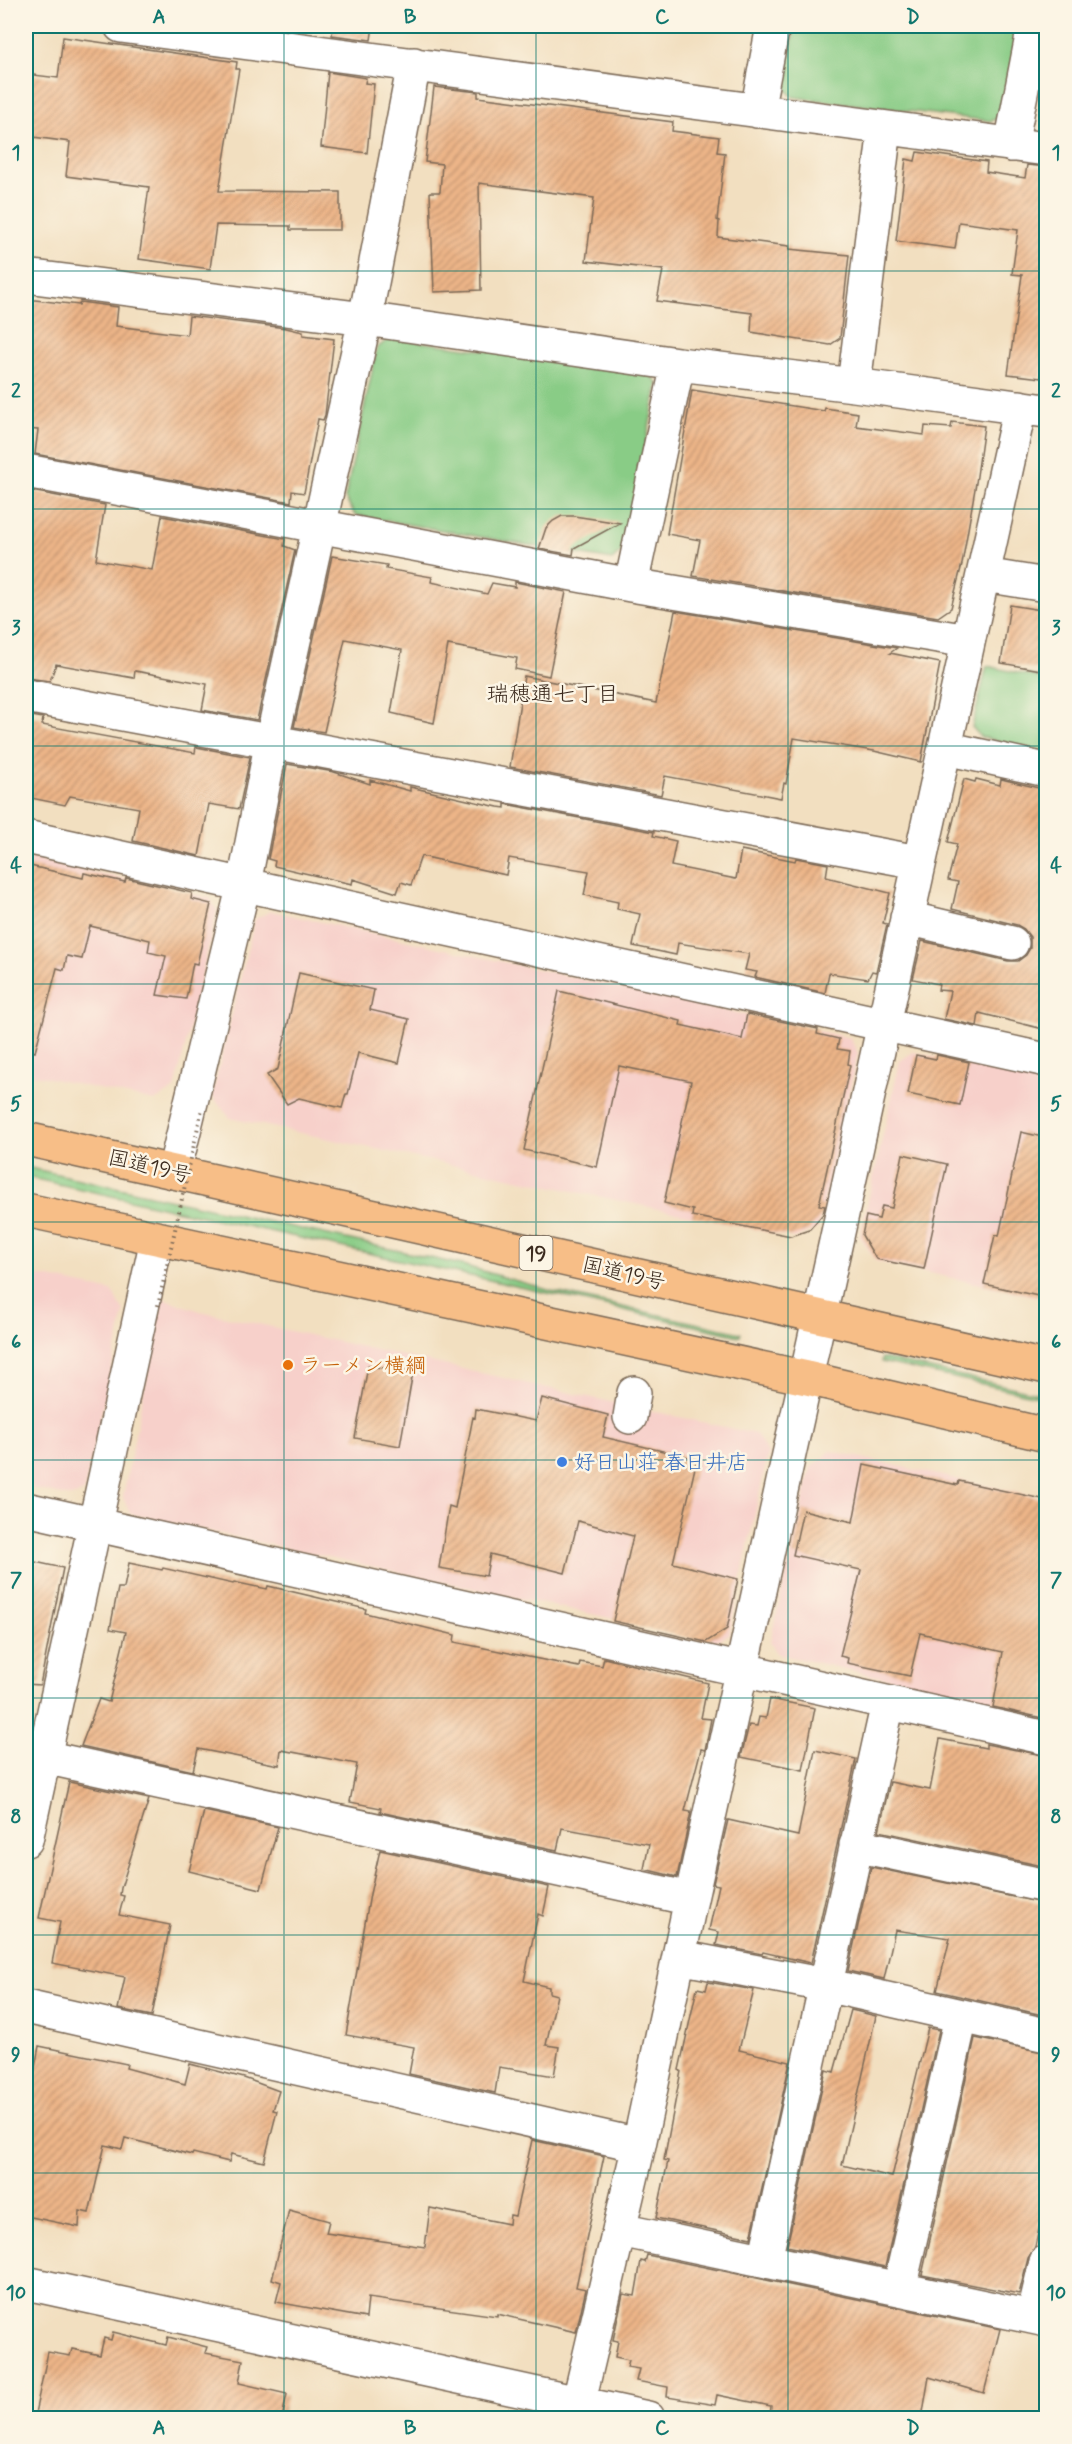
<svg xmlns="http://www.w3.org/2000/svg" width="1072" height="2444" font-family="Mynerve,'Klee One',sans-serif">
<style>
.built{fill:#f7d0ca}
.green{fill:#89cc86;stroke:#627b52;stroke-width:1.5}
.building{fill:url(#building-hatch)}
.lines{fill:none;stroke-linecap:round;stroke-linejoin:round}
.minor-casing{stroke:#7b6957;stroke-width:36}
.highway-casing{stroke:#7b6957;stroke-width:36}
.minor{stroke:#fff;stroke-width:33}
.highway{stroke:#f7be87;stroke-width:33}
.path-bridge{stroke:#7b6957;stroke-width:4;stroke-dasharray:1.5 4.5;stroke-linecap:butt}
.grid{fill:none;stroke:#0f766e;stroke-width:1.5;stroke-opacity:0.55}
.food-dot{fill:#e8710a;stroke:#fcf5e5;stroke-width:2}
.shop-dot{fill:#3f7fe0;stroke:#fcf5e5;stroke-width:2}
.labels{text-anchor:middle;stroke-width:5;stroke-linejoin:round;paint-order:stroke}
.shield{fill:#fcf5e5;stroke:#75675a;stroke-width:1.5}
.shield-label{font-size:20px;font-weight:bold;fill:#3b2a1e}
.street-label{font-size:21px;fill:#3b2a1e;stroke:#fcf5e5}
.food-label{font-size:21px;fill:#c56008;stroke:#fcf5e5;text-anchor:start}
.shop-label{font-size:21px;fill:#366cbe;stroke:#fcf5e5;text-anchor:start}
.neighbourhood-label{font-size:22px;fill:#3b2a1e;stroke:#fcf5e5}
.neatline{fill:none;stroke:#0f766e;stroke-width:2}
.grid-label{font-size:20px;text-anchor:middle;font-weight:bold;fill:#0f766e}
</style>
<defs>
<pattern id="building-hatch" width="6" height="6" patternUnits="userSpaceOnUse" patternTransform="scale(1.5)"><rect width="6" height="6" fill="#edb588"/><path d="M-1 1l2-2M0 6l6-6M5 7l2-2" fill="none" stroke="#c1936f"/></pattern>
</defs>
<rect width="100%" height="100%" fill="#fcf5e5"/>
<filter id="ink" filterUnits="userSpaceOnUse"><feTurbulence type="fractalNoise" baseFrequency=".0167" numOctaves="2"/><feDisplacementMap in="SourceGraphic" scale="12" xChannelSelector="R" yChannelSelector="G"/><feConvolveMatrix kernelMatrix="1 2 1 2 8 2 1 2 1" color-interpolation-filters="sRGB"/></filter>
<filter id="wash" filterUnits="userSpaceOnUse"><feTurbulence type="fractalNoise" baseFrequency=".008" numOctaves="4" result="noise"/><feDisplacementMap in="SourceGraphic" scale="24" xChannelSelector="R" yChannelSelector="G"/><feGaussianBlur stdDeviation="1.35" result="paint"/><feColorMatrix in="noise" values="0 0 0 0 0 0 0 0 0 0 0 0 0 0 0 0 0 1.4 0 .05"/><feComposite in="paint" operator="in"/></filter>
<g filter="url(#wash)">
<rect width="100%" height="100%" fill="#f2dfc0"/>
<!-- built -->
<path class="built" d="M26 857 210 898 217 911 175 1089 154 1101 26 1073Z
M271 911 850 1038 858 1053 818 1228 795 1238 230 1118 212 1096 255 919Z
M913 1052 1046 1082V1299L876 1261 860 1236 900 1061Z
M26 1273 112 1291 124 1312 84 1492 71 1497 26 1487Z
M162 1298 200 1311 756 1434 768 1454 729 1634 716 1641 130 1514 123 1497Z
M831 1451 1046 1499V1714L778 1654 770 1642 811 1467Z"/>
<!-- green -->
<path class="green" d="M795 26H1019L1005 115 991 121 793 97 784 87Z
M390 338 649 372 658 384 624 549 612 560 355 515 345 498 377 348Z
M987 666 1046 679V752L981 737 972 727Z
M26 1167 462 1265 555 1292 741 1333 740 1336 26 1177Z
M882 1358 1046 1395V1398L881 1362Z"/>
<g id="blocks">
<!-- building -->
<path class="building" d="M333 26H373L371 40 332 35Z
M63 37 237 62 236 69H239L219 191 340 192V230H290V226L216 225 210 269 139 259 149 187 66 176 70 142 26 136V74L58 78Z
M328 72 366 78 365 83 374 84 367 153 321 147Z
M434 87 478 92V97L673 122 672 131 719 137 717 152 725 153 717 220 719 221 718 237 789 246V249L849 255 840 338 830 345 751 332 752 313 657 301 663 270 586 261 594 198 479 183 481 290 434 292 430 192H440L442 164 425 162Z
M917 152 987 162 986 172 1025 178 1027 165 1047 167V339L1041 378 1008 374 1022 275 1012 274 1018 230 959 222 955 249 896 241 906 159 915 161Z
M26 299 79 305 80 302 118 307 116 326 187 335 189 316 286 328 303 332V335L334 339 325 415 323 420 318 419 304 493 292 491 291 502 35 454 38 430 26 429Z
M692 390 824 411 825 408 858 413 856 426 924 435 925 426 951 428 952 422 984 426 976 483 962 564 951 608 938 617 693 576 700 540 667 534Z
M26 490 105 505 96 560 152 570 162 516 285 539 284 546 295 550 257 720 202 710 207 684 135 671 134 678 56 664 50 681 26 678Z
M562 516H574L620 523 574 548 573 555 539 549 546 528 553 521Z
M332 556 387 565 386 569 432 577 431 582 487 594 492 583 515 587V582L566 592 549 676 515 669 517 658 448 645 434 723 391 713 402 650 345 639 324 732 294 727Z
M1010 605 1047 611V671L1001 663Z
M675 611 897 648 890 653 940 663 921 762 874 751 794 738 786 784 784 783 781 798 665 776 661 795 510 767 524 676 656 703Z
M26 715 43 718 42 725 195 753 196 747 250 757 239 809 209 804 199 856 133 841 139 808 70 796 65 805 26 797Z
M287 764 334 772 370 784V780L410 791V787L498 807 505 808V804L654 832 653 836 676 841 671 866 736 879 741 850 795 861 796 858 828 864 826 877 890 893 883 923 887 924 876 972 872 971 868 979 829 973 825 993 755 977 757 972 745 970 749 954 678 943 676 955 633 946 640 914 617 909 618 902 584 895 589 871 509 858 506 875 421 856 411 885 401 882 397 893 353 879 352 884 274 866 275 861 268 859Z
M964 779 975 782 976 779 1000 785 1001 779 1047 790V1030L979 1013 977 1026 944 1019 950 991 938 990 939 984 913 979 922 941 1008 961H1018L1026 955 1030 948V937L1024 929 1017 925 952 909 958 882 948 880 957 844 948 842Z
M26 865 83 878 84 873 125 882 126 878 192 893 191 899 211 904 197 964 193 963 186 999 157 995 166 956 148 952 150 940 90 926 82 959 67 956 64 970 57 968 35 1052 26 1050Z
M299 973 374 990 370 1010 409 1019 399 1063 358 1053 348 1094H346L342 1108 299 1098 287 1104 267 1075 278 1069Z
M559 991 681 1021 680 1025 742 1039 747 1014 818 1029 817 1034 839 1039 837 1049 850 1051 848 1064 850 1065 819 1205 825 1206 823 1214 809 1230 791 1236 692 1216 693 1210 664 1203 691 1081 619 1066 597 1167 524 1150Z
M916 1055 936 1059 937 1055 969 1062 960 1105 908 1094Z
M1021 1132 1047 1138V1298L984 1284 995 1235 999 1236Z
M903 1154 947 1164 924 1269 876 1259 862 1235 866 1216 879 1219 882 1206 892 1208Z
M368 1366 413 1372 400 1446 355 1438Z
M542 1398 608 1415 603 1437 697 1459 673 1563 738 1579 727 1629 706 1642 613 1621 633 1536 578 1521 565 1573 490 1554 486 1576 439 1568 449 1506 455 1508 473 1417 475 1418 476 1409 536 1421Z
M864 1465 958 1485 959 1481 1047 1500V1719L993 1707 1003 1652 920 1633 910 1676 847 1663 848 1658 840 1656 861 1570 793 1555 803 1510 853 1522Z
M26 1560 63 1568 40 1685 26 1684Z
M129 1563 162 1570 163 1568 233 1584 234 1582 267 1589 268 1586 366 1609 365 1613 455 1635 454 1642 579 1667 580 1662 602 1666 604 1658 708 1683 701 1718 711 1719 705 1750 701 1749 685 1811 691 1812 677 1877 644 1869 649 1844 562 1828 557 1850 380 1812 381 1808 350 1802 357 1764 281 1750 279 1765 198 1749 193 1771 81 1746 99 1699 109 1702 126 1632 110 1629 118 1588H124Z
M770 1699 815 1708 803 1770 741 1757 749 1725 757 1726 759 1717 766 1718Z
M940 1739 986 1748V1744L1047 1756V1867L879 1831 890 1782 930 1790Z
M815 1750 856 1759 811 1963 763 1952 762 1954 716 1945 719 1932 709 1930 719 1885 713 1884 728 1820 798 1836Z
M69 1782 149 1799 121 1888 120 1895 124 1896 119 1915 170 1925 152 2016 118 2009 125 1977 52 1963 60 1922 39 1918Z
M204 1811 278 1827 261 1889 189 1871Z
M380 1850 549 1887 543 1916 538 1914 524 1981 549 1987V1993L557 1995 546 2045 559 2047 554 2076 499 2067 495 2093 409 2074 414 2047 346 2035 370 1894Z
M871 1867 1047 1904V2016L937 1991 950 1938 895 1930 884 1979 848 1971Z
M708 1982 754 1990 739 2050 790 2062 751 2238 656 2218 668 2161 664 2160 681 2071 679 2070 697 1988 706 1990Z
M851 2010 876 2016 842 2165 892 2177 928 2028 939 2030 885 2267 787 2246 826 2070 834 2072Z
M975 2038 1047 2053V2192L1035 2247 1028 2258 1019 2294 922 2275Z
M39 2046 127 2064 126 2068 185 2084 190 2064 244 2078 279 2091 273 2110 277 2111 264 2162 231 2154 229 2162 193 2153 192 2155 125 2138 122 2149 105 2145 89 2213 80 2211 79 2227 26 2216V2116Z
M532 2140 604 2156 576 2287 586 2289 576 2332 497 2314V2316L368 2298 366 2318 276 2302 281 2282 272 2279 289 2210 329 2221 326 2233 425 2247 430 2208 509 2224 510 2215 515 2216Z
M647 2255 1000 2329 984 2393 929 2377 922 2418H793L770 2415 771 2406 717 2395 715 2405 667 2397 668 2387 636 2381 639 2369 627 2367 629 2360 615 2357 618 2341 613 2340 623 2294 635 2296 641 2261 645 2262Z
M113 2332 166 2345 168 2337 207 2347 205 2353 243 2360 239 2383 287 2394 282 2418H34L48 2352 70 2356 72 2349 100 2355 104 2338 111 2340Z"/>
</g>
</g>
<g filter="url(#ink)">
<use href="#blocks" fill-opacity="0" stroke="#7b6957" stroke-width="1.5"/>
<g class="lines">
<!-- minor casing -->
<g class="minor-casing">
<path id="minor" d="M121 26 1046 149
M757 111 773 26
M1011 145 1034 26
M26 276 365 319 678 364 854 385 1046 411
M854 385 885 128
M26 471 631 585 968 641
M984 575 1046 585
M631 585 678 364
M26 696 918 862
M945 748 1046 770
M26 837 1046 1060
M907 918 1012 943
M174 1172 244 884 272 740 365 319 414 64
M630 1417 634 1393
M26 1509 1046 1738
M26 1753 691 1899
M26 1840 157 1239
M856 1845 1046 1886
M679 1957 825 1985 1046 2035
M26 2007 639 2145
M620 2230 1046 2320
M765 2260 888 1703
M26 2283 648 2418
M899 2289 961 2017
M1033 2317 1046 2262
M575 2418 639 2145 691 1899 1020 407"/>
</g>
<!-- highway casing -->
<g class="highway-casing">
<path id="highway" d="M26 1139 1046 1367
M26 1210 807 1378 1046 1435"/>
</g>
<!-- minor -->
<use href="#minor" class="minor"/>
<!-- highway -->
<use href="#highway" class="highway"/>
<!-- path-bridge -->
<path class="path-bridge" d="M158 1306 202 1109"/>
</g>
</g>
<!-- grid -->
<path class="grid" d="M284 26V2418M536 26V2418M788 26V2418M26 271H1046M26 509H1046M26 746H1046M26 984H1046M26 1222H1046M26 1460H1046M26 1698H1046M26 1935H1046M26 2173H1046"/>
<!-- markers -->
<circle class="food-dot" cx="288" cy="1365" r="6"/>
<circle class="shop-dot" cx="562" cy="1462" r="6"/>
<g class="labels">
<!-- shield labels -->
<rect class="shield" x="519.5" y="1236" width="33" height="34" rx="4.5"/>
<g class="shield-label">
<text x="536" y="1260">19</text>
</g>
<!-- street labels -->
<g class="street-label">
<text transform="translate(150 1166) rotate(13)" y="7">国道19号</text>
<text transform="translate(624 1273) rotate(13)" y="7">国道19号</text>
</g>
<!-- food labels -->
<g class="food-label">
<text x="300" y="1372">ラーメン横綱</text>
</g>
<!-- shop labels -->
<g class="shop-label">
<text x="574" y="1469">好日山荘 春日井店</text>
</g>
<!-- neighbourhood labels -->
<g class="neighbourhood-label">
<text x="553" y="701">瑞穂通七丁目</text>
</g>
</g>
<!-- margin -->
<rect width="1072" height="2444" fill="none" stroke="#fcf5e5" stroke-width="66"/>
<rect x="33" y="33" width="1006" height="2378" class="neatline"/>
<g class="grid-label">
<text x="159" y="23">A</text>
<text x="410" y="23">B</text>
<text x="662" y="23">C</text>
<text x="913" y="23">D</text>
<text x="16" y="159">1</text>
<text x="1056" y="159">1</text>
<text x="16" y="397">2</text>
<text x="1056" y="397">2</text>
<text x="16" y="634">3</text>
<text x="1056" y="634">3</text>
<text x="16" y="872">4</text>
<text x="1056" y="872">4</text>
<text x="16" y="1110">5</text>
<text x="1056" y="1110">5</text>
<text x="16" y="1348">6</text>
<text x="1056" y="1348">6</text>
<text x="16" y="1586">7</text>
<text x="1056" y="1586">7</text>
<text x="16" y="1823">8</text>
<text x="1056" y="1823">8</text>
<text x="16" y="2061">9</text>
<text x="1056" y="2061">9</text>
<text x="16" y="2299">10</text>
<text x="1056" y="2299">10</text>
<text x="159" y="2434">A</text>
<text x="410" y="2434">B</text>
<text x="662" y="2434">C</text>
<text x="913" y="2434">D</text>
</g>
</svg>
